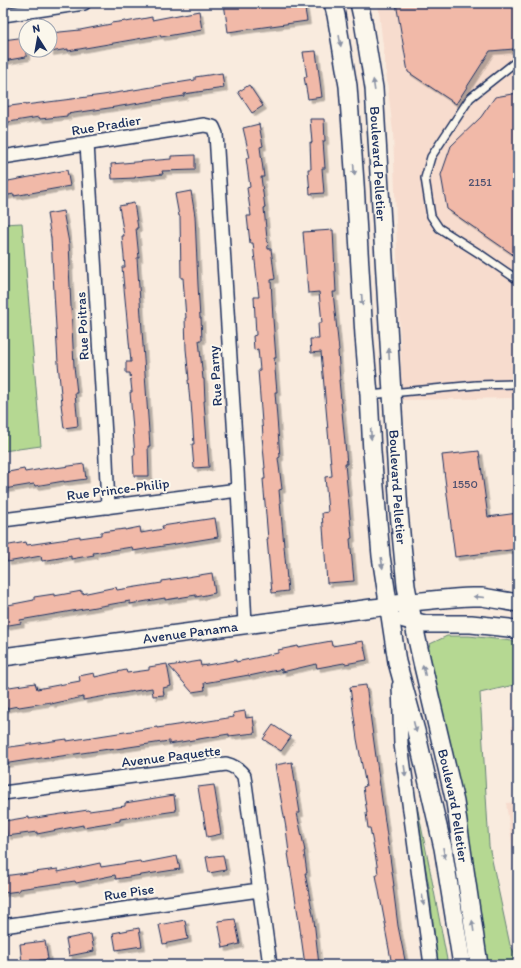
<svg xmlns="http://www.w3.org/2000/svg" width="521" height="968" font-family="Itim,sans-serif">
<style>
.built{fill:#f7dcce}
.green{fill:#b5d892;stroke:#688478}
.building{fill:#f1b9a8;stroke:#1b2f5e;filter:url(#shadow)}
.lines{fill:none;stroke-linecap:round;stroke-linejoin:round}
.service-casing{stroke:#1b2f5e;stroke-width:10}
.minor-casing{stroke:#1b2f5e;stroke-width:16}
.tertiary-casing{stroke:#1b2f5e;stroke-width:20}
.service{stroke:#fbf7ec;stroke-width:7}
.minor{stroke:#fbf7ec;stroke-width:13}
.tertiary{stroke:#fbf7ec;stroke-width:17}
.oneway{fill:#8b93a5}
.labels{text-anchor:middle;stroke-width:4;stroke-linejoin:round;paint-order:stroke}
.number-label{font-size:12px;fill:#505270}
.street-label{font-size:14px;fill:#1b2f5e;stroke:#fbf7ec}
</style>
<defs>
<filter id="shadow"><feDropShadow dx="3.5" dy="3.5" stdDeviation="0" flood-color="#0004"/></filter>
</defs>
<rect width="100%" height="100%" fill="#f9ebde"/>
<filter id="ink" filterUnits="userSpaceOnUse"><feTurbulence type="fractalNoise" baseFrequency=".025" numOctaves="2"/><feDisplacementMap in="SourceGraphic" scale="8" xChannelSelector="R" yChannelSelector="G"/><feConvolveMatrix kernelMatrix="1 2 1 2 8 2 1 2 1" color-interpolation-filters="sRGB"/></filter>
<g filter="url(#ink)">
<!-- built -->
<path class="built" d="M378 3H518V398L402 400 393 132Z
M518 725V777L511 726Z
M518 802V851H513L506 803Z"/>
<!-- green -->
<path class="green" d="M22 223 41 446 3 451V224Z
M447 636H469L512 641 518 642V684L480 693 489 846 510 945 518 959V965H488L464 809 452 753 428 650 430 644Z
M410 781H412L430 870 448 965H438L429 887Z"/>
<!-- building -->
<path class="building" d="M224 3H304L307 21 228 32Z
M396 3H518V44L514 49 490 51 456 104 408 72Z
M199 11 202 30 161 37 160 35 68 51V49L50 52V33L80 30 111 24V23L126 21V22L152 17V20Z
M26 37V57L3 61V40Z
M316 51 322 97 308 99 304 77H307L303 52Z
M222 73 224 88 184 94V96L146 102 109 108 67 114V116L40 119 39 117 3 123V107L25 104V105L103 95 195 80V77Z
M249 85 263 106 252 113 238 92Z
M518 93V258L447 209 441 175 451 146 481 117 495 97Z
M310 119H324L325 141H323L325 168H322L324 193 310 194 308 169H311L310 142 312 143Z
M259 124 263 146 260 147 264 177H261L265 208H264L268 249H271L275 279 271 280 273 319 276 358H274L277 392H275L280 457 278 458 282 489 279 490 288 591 272 593 267 539H268L263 479H265L264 468H265L262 436H263L258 370H260L258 349 254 350 253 336 256 335 254 297H259L253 243H250L247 216H251L247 188 250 187 246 158H250L243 128Z
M195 155V170L162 171 163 174 135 177V178L112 179 111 164 171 159V156Z
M67 170 70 186 14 196V194L3 196V182Z
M191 191 195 216 198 285 200 318H201L202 340H199L203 379H204L205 401H204L209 467 194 468 192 444H194L191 402H190L188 380H189L186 349 185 318H186L183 278H181L180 216H179L175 194Z
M134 203 138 228H136L139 258H137L150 446H148L149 476H134L133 455H135L130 392H132L130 373H126V362H131L122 267H125L122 236H124L119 206Z
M63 211 69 243 70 266 69 267 74 366 77 393H75L78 426 64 428 61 404H62L58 363 51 238 47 214Z
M333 230 336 292H333L339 350 338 351 340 380H339L347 464H345L352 538 350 539 354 581 327 583 322 513 328 512 325 477 332 476 321 352 311 353 310 339H319L318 323H322L319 292 308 293 303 232Z
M479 451 488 517 518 513V549L455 557 442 455Z
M84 464 86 479 64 482V481L35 486 34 484 4 489 3 473 24 469 25 472 54 467 55 468Z
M215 518 218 537 133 551 132 547 93 553 94 555 71 559V556L42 561 41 556 7 562 4 546 26 542 27 545 68 539V538L80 536V538L101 535V532L125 529V530L140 527 141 533 163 529 162 526Z
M212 573 215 593 196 597V595L165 600V598L130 604V601L20 620 21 623 3 626V606L34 600V597L54 594V596L82 591V594L116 587 117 590 162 583V581Z
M331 641 332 646 363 641 367 660 345 664 344 663 317 668 316 664 282 672V669L249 676V675L204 683 205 690 192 692 169 666 200 661 201 666 236 660V662L278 653V650L298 646V647Z
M167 664 171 686 163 688 164 695 153 696 152 688 83 700V697L51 704V702L19 707 18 706 3 709V688L35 683 37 689 80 681 79 676 94 673 95 677 126 670 127 673 149 670V667Z
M366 685 394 886H393L398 926 406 965H392L385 928H386L384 918 376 875H378L377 865 370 828H368L366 813H367L363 787 366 786 357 739 350 687Z
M245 711 246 718 253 717 255 733 229 736V734L169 744V741L109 750V749L48 758V757L3 764V748L67 739V741L157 727V728L190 723V724L234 717 233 713Z
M273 725 291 737 281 751 263 739Z
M292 762 300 813H297L305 851H304L307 873H305L314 920 319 965H305L298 915 288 853H289L286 828 275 765Z
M214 785 218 810H217L221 834 207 837 203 812H202L198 787Z
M174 795 176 811 120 819V821L83 827V825L37 834V832L7 836 5 821 29 817V819L88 810 89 811 125 806V803Z
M223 855 226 870 209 873 206 857Z
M177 856 180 869 116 879 115 875 76 883 75 881 19 889V891L3 893V876L58 869V872L100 863 101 867 140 861 141 863Z
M235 919 240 944 223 948 218 921Z
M185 920 188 939 163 944 159 925Z
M139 928 142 946 116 950 113 933Z
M91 934 94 951 69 956 66 939Z
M45 941 48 959 22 963 20 944Z"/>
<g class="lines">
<!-- service casing -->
<g class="service-casing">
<path id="service" d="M518 60 470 98 431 157 425 178 431 216 439 228 480 254 518 280
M369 395 476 385 518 384"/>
</g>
<!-- minor casing -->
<g class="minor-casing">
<path id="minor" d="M3 15 84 3
M87 144 105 436 108 507
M3 157 204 125 213 127 216 134 237 470 245 624
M3 520 238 490
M399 686 401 744 431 965
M3 793 226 764C234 766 239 769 244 776L270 965
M3 926 259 890"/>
</g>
<!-- tertiary casing -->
<g class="tertiary-casing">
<g id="tertiary">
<path d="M333 3 336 15 348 86 355 183 364 336 369 395 372 452 381 556 397 662 416 731 443 848 462 965"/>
<path id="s1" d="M359 3 363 21 374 88 399 512 406 586 413 621 422 662 455 802 479 965"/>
<path d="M404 619 425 624H471L509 628 518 630"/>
<path id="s2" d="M3 657 372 608C380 608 388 605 396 604 421 601 447 598 472 597H482L518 603"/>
</g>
</g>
<!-- service -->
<use href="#service" class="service"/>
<!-- minor -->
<use href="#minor" class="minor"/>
<!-- tertiary -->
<use href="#tertiary" class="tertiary"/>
</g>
<!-- one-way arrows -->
<defs><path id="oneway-solid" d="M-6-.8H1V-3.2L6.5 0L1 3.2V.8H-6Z"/></defs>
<g class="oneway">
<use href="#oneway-solid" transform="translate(340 41) rotate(81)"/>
<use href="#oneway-solid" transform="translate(374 85) rotate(-98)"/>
<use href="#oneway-solid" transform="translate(354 170) rotate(86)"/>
<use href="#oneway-solid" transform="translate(362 300) rotate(86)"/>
<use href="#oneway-solid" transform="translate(389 354) rotate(-93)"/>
<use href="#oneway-solid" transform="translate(371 434) rotate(87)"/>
<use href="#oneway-solid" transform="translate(382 563) rotate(82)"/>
<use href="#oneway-solid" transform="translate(479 597) rotate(-175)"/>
<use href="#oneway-solid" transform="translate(424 670) rotate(-103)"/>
<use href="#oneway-solid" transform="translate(415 727) rotate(75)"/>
<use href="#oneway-solid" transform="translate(405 771) rotate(82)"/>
<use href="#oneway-solid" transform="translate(444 853) rotate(80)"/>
<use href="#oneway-solid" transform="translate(423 900) rotate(82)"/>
<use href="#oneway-solid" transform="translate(473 926) rotate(-98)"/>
</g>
</g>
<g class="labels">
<!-- number labels -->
<g class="number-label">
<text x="480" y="186">2151</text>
<text x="465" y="488">1550</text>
</g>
<!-- street labels -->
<g class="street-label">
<text transform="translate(106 125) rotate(-9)" y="5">Rue Pradier</text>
<text dy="5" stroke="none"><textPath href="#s1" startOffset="162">Boulevard Pelletier</textPath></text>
<text transform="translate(82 326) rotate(-93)" y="5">Rue Poitras</text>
<text transform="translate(215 376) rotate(-94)" y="5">Rue Parny</text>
<text dy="5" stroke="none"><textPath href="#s1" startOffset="486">Boulevard Pelletier</textPath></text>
<text transform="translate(118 489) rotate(-7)" y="5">Rue Prince-Philip</text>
<text dy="5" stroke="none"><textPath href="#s2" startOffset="189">Avenue Panama</textPath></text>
<text transform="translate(171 756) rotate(-7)" y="5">Avenue Paquette</text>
<text dy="5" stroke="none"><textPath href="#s1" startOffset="810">Boulevard Pelletier</textPath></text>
<text transform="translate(129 892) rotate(-8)" y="5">Rue Pise</text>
</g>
</g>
<!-- margin -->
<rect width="521" height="968" fill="none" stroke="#fbf7ec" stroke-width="16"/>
<rect x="8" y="8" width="505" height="952" fill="none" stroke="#1b2f5e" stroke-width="1.5" filter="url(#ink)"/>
<!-- north arrow -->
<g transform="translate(38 38) rotate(349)"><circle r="19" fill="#fbf7ec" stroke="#a1a7b3"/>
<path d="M0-3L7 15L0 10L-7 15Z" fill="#1b2f5e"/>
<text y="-6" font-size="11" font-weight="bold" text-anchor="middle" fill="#1b2f5e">N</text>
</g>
</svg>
